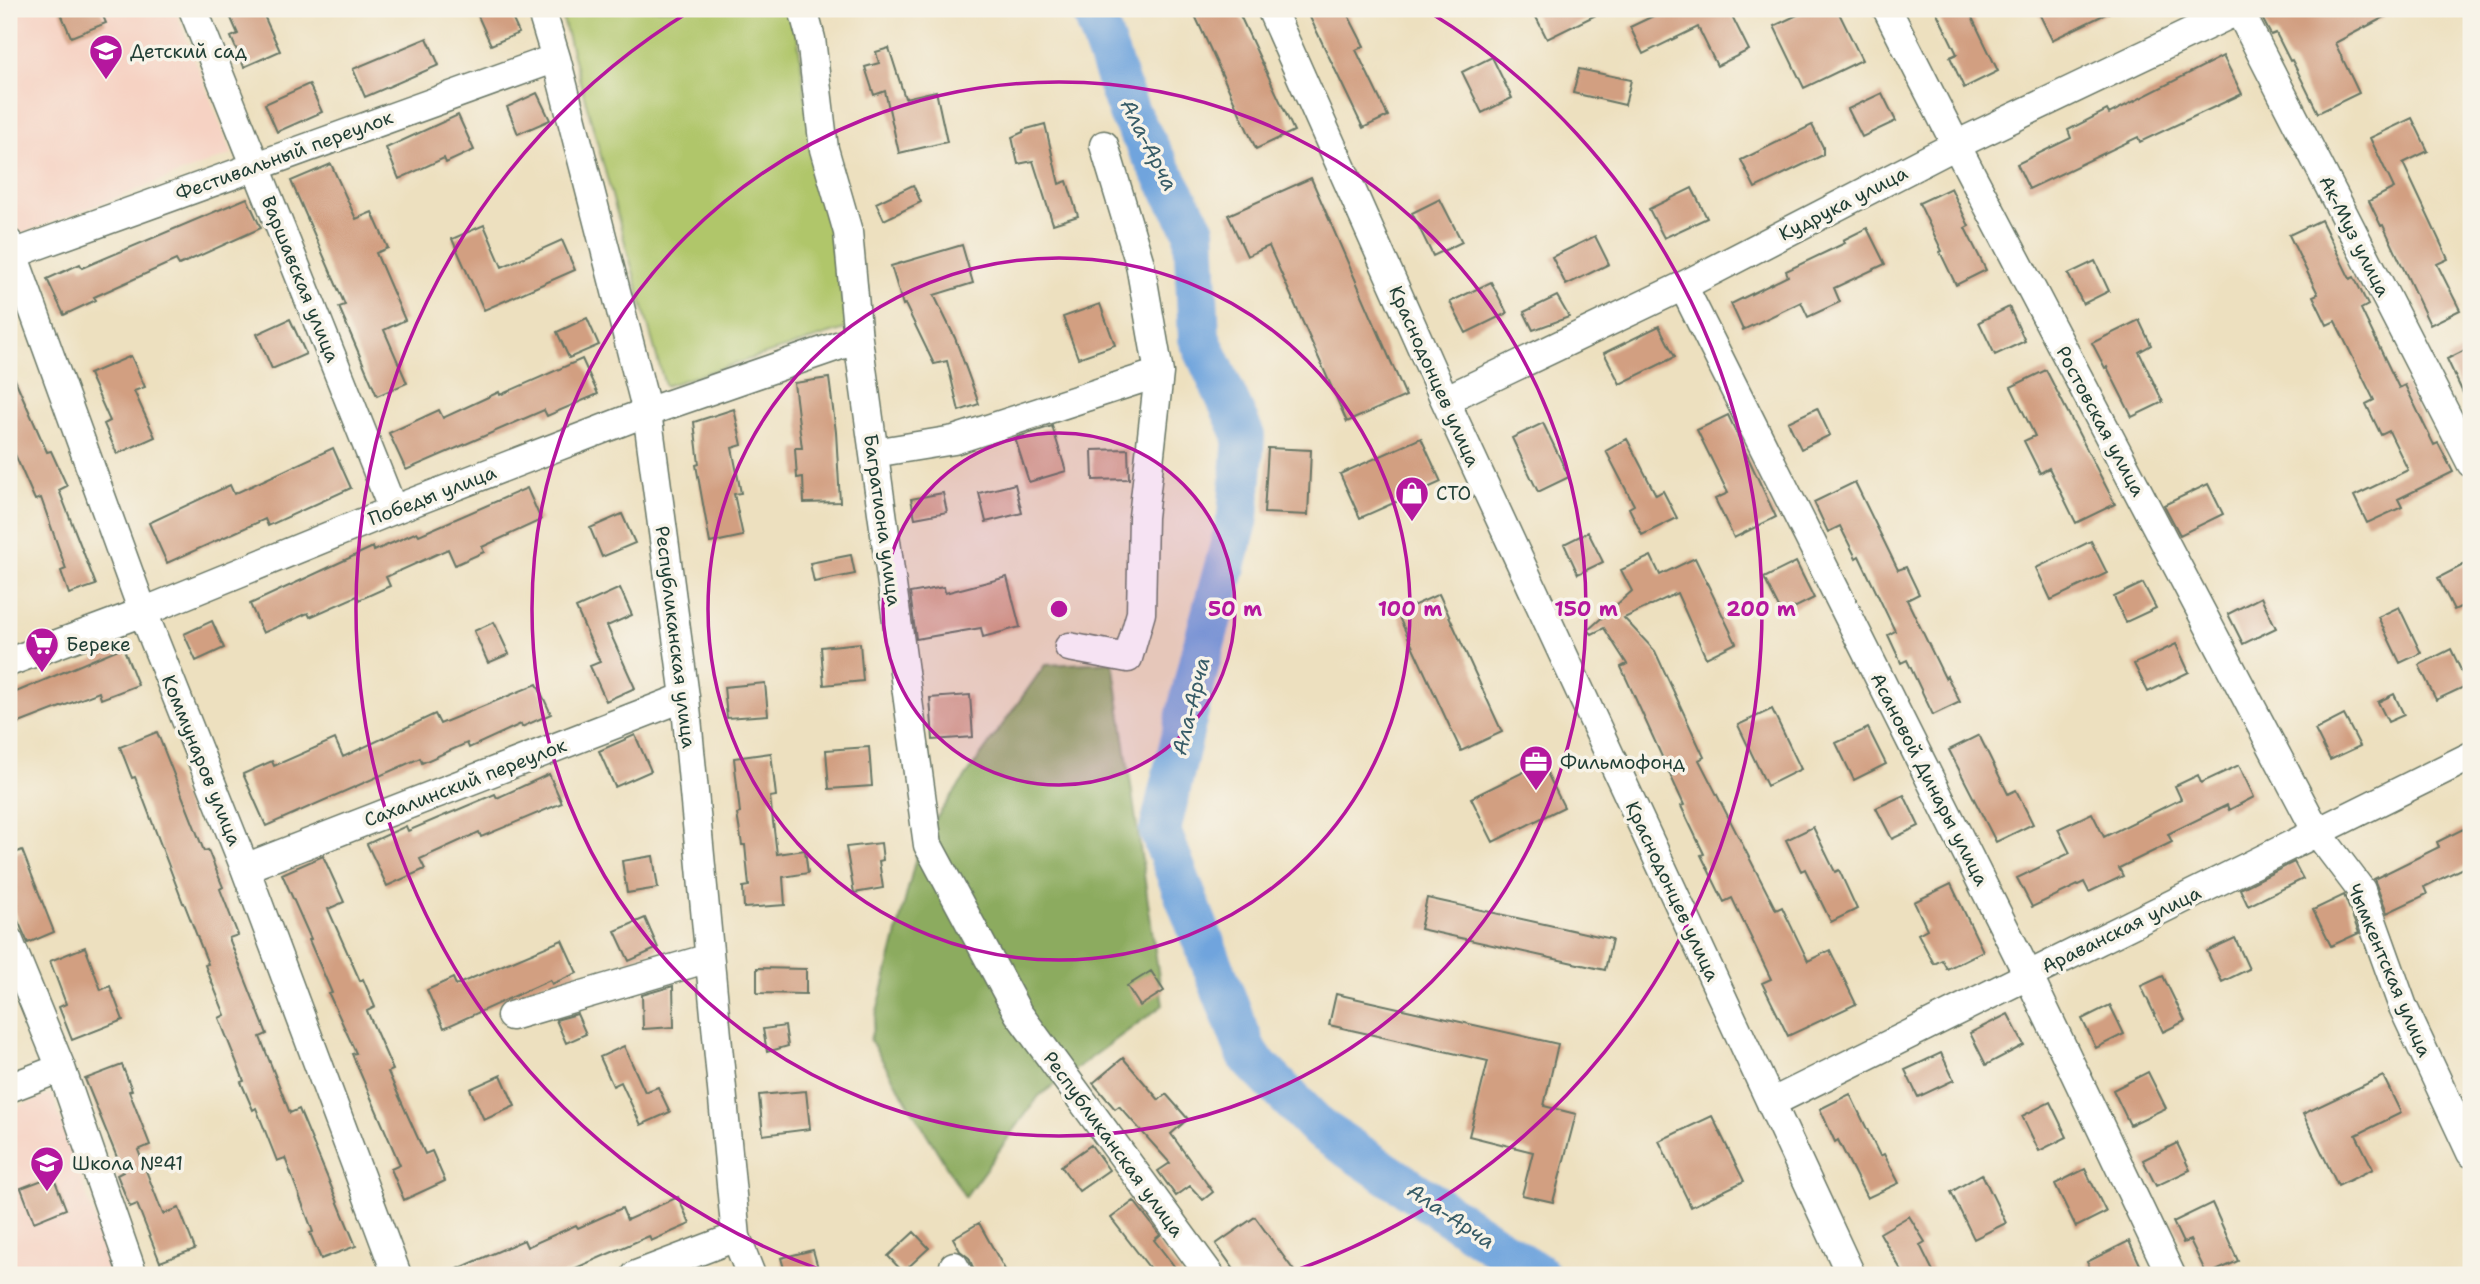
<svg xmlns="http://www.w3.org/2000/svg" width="2480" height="1284" font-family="'Shantell Sans',sans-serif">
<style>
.built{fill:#f6d2c3}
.green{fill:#b0c66a;stroke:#68824f;stroke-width:2}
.forest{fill:#8cab5e;stroke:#567449;stroke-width:2}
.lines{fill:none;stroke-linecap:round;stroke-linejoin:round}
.river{stroke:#70a4dd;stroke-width:42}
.building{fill:#d29f81}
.minor-casing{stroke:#677665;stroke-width:31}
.minor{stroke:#fff;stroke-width:28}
.ring{fill:none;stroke:#b5179e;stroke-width:3.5}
.labels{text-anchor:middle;stroke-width:7;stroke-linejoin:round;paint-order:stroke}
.poi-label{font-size:19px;fill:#1f3d34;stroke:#f7f3e8;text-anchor:start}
.street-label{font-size:19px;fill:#1f3d34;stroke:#f7f3e8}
.water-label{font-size:21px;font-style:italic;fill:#375c67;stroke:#f7f3e8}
.centre{fill:#b5179e;stroke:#f7f3e8;stroke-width:3.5}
.ring-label{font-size:21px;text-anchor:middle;font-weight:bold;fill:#b5179e;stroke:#f7f3e8;stroke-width:7;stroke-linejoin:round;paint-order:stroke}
</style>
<rect width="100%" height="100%" fill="#f7f3e8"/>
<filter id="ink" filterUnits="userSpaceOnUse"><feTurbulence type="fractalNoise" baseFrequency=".0143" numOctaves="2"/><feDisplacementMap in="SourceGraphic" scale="14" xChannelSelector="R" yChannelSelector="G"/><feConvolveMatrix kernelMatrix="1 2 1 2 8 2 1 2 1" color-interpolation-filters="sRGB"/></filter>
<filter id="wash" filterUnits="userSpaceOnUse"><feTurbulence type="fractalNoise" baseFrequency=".00686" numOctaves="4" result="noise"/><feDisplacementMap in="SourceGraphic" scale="28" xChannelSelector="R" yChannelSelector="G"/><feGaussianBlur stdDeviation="1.57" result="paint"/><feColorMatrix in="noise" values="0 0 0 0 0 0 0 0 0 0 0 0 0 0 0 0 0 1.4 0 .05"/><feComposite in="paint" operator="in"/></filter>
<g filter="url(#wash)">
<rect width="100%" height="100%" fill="#ede0bf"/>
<!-- built -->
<path class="built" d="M9 9H175L232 154 20 234 9 204Z
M52 1094 114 1275H9V1110Z"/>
<!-- green -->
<path class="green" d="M560 9H794L810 131 848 328 665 386Z"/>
<!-- forest -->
<path class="forest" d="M1113 662 1163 1005 1039 1096 965 1197 870 1040 920 841 1045 665Z"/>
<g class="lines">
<!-- river -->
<path class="river" d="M1092 9 1129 113 1194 230 1199 338 1244 436 1238 518 1200 659 1160 831 1248 1056 1319 1128 1539 1275"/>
</g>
<g id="blocks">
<!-- building -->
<path class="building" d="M59 9H100L106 23 71 37Z
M227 9H261L280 51 244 67 231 37 238 34Z
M495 9H508L519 33 491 45 478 16Z
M1192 9H1237L1294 131 1256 149Z
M1306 9H1345L1364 46 1356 50 1388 116 1363 128Z
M1532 9H1608L1547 39Z
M1668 9H1736L1730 12 1749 50 1717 66 1698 27 1643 54 1630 27Z
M1810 9H1837L1862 60 1804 88 1774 26Z
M1935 9H1968L1998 71 1964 88 1950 57 1957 54Z
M2037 9H2116L2052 40Z
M2275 9H2400L2335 43 2359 93 2318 113 2292 60 2290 61 2276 33 2271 35 2261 16Z
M427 38 439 65 365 97 353 69Z
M889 48 905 98 936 91 947 142 899 153 885 91 874 95 865 67 879 63 876 52Z
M2223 56 2242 94 2140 142 2138 137 2029 189 2017 164 2071 138 2068 130 2107 110 2109 114Z
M1492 57 1512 98 1482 113 1462 72Z
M1579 69 1631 80 1625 105 1573 93Z
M309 84 322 112 277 132 265 104Z
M537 93 550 120 518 134 507 107Z
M1882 93 1896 121 1862 137 1848 109Z
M458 115 474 150 446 163 444 158 399 179 386 148Z
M2412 118 2428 151 2403 163 2448 259 2437 264 2460 310 2430 325 2383 225 2381 226 2369 201 2394 188 2370 138Z
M1045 124 1059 184 1067 181 1078 216 1053 224 1033 161 1018 164 1012 137 1023 132V130Z
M1812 125 1823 147V155L1755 188 1741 160Z
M331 164 356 219 372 212 388 248 376 253 405 320 384 330 407 383 377 396 339 307 345 305 291 181Z
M1311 178 1406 396 1347 422 1269 246 1247 256 1228 215Z
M913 185 921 202 884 220 876 203Z
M1692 188 1707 218 1664 238 1649 209Z
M1951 188 1969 226 1965 228 1986 270 1956 285 1940 252 1942 251 1919 203Z
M247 198 261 228 179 265 176 260 94 297 96 300 64 315 47 279 80 264 82 268Z
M1440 199 1462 242 1433 256 1412 213Z
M2321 220 2350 279 2354 277 2368 305 2361 309 2399 388 2405 385 2434 445 2438 443 2453 472 2398 499 2402 507 2367 523 2354 496 2408 470 2389 431 2381 435 2366 404 2374 400 2335 321 2327 325 2313 296 2318 294 2289 235Z
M484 225 502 267 562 240 575 270 484 310 452 239Z
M1867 228 1885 264 1834 288 1840 302 1808 317 1801 302 1743 330 1731 304 1788 276 1786 271 1845 243 1843 240Z
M1595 236 1609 264 1566 285 1552 257Z
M962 245 973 283 934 295 955 338 979 404 959 411 947 361 934 364 905 304 903 305 891 266Z
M2095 261 2109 291 2083 304 2068 274Z
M1491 282 1507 313 1466 333 1450 302Z
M1557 296 1569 317 1533 330 1524 312Z
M1100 304 1115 345 1078 358 1063 317Z
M2009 307 2025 341 1995 355 1979 322Z
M587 318 599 345 569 358 557 332Z
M290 319 306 354 272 369 257 334Z
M2139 320 2151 345 2139 352 2163 402 2132 417 2107 367 2105 368 2092 343Z
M1659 326 1675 357 1620 384 1604 353Z
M2471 347V410L2447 359Z
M131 356 145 387 134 391 155 437 117 454 104 424 110 421 89 374Z
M582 359 598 394 547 416 544 410 406 470 389 433 439 410 443 418 499 392 500 395Z
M9 366 47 452 51 451 67 486 59 490 96 585 69 594 61 571 66 569 41 498 35 500 9 441Z
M2046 370 2115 504 2076 523 2049 468 2040 473 2024 441 2035 436 2011 387Z
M829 378 836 432 840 502 804 503 803 477 797 478 795 448H802L794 383Z
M1817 408 1830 435 1801 449 1788 422Z
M734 409 742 445 732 448 741 493 734 494 743 536 710 543 696 465 699 464 694 422Z
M1728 415 1776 517 1734 538 1715 499 1728 493 1697 430Z
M1543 423 1569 477 1538 492 1512 438Z
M1052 426 1066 471 1029 482 1015 438Z
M1421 438 1441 482 1360 518 1340 474Z
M1627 439 1656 495 1663 491 1677 518 1642 535 1629 508 1634 505 1606 451Z
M333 448 351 488 268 526 265 519 167 563 149 523 230 485 234 494Z
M1268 448 1311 450 1308 515 1264 513Z
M1128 449 1129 479 1093 480 1092 450Z
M1855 482 1898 570 1906 567 1919 594 1907 600 1945 678 1947 676 1960 702 1933 715 1907 660 1901 663 1888 635 1895 631 1859 556 1856 558 1840 526 1828 532 1814 502Z
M1015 484 1022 513 986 522 979 493Z
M2208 484 2223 514 2180 535 2164 505Z
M527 488 541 520 482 547 484 552 455 565 448 549 386 577 390 586 359 600 357 596 310 617 308 613 263 633 250 604 373 547 374 551 417 532 419 535Z
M943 493 947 512 915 518 911 499Z
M622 514 635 543 602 557 590 528Z
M1588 532 1603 562 1578 574 1564 544Z
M2091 541 2107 573 2051 600 2036 568Z
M851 555 855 574 814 582 810 563Z
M1651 556 1660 575 1695 558 1736 643 1706 658 1677 593 1624 618 1655 651 1704 757 1699 760 1776 910 1782 907 1808 961 1830 950 1856 1004 1788 1036 1762 983 1771 979 1732 898 1724 902 1701 855 1704 854 1681 806 1684 805 1621 667 1627 664 1604 628 1592 634 1588 630 1632 591 1621 570Z
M2471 561V602L2454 610 2438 578Z
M1796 562 1814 598 1782 614 1764 578Z
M1007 577 1020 627 983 637 981 628 916 639 910 593 944 587 945 593Z
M2143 583 2156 608 2126 622 2114 597Z
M620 588 632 615 607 626 635 688 606 701 590 666 600 662 576 608Z
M1439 594 1502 732 1461 751 1397 613Z
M2261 597 2276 628 2243 644 2228 614Z
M2399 607 2421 653 2400 663 2378 617Z
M212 621 224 648 196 661 184 634Z
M494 622 509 654 488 663 474 631Z
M860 643 863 681 824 685 821 647Z
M2176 644 2189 672 2148 692 2134 664Z
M123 647 138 685 101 699 99 692 9 727V695Z
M2451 649 2468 685 2436 700 2419 665Z
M765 683 768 715 727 718 724 687Z
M537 684 551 714 522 727 521 724 469 748 467 743 422 763 420 758 266 826 243 774 272 761 274 766 335 739 343 757 435 714 440 724Z
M2394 694 2404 715 2388 722 2378 702Z
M970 695 973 737 933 740 930 698Z
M1772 709 1801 769 1767 786 1738 725Z
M2344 715 2360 746 2330 760 2315 730Z
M1868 728 1886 764 1854 780 1836 743Z
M157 732 204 851 208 850 223 887 220 889 238 935 229 938 267 1034 260 1037 290 1113 299 1109 356 1246 321 1259 310 1233 313 1232 285 1158 277 1161 256 1108 253 1110 241 1082 244 1081 219 1018 225 1015 205 965 208 964 184 903H183L135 777 132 778 120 747Z
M635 735 651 771 615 787 599 751Z
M1979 735 2008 794 2016 790 2033 824 1996 842 1949 750Z
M869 747 872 786 829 789 826 750Z
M771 753 776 796 770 797 777 854 805 850 808 873 783 877 785 905 744 908 743 887 749 886 745 845H742L737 814 740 813 734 758Z
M1542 763 1564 807 1493 842 1471 798Z
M2239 765 2254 797 2229 810 2227 805 2168 834 2172 842 2119 868 2123 876 2089 892 2084 882 2032 907 2017 878 2070 853 2058 829 2092 813 2104 837 2181 799 2175 786 2198 775 2201 783Z
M549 774 562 803 481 837 479 832 420 859 425 869 387 886 367 844 406 826 408 831 495 794 497 798Z
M1904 795 1919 826 1892 839 1876 808Z
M1813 827 1835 872 1839 870 1857 909 1831 922 1805 869 1801 871 1786 840Z
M2463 829 2471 846V864L2424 887 2427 894 2387 913 2374 879 2439 847 2437 842Z
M881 843 883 860 879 861 883 888 854 893 846 847Z
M22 850 54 932 28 943 9 901V856Z
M323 856 344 902 328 909 360 981 363 979 375 1007 367 1011 393 1070 388 1072 425 1154 432 1151 445 1181 404 1200 391 1169 400 1165 352 1054 356 1053 329 994 332 993 309 940 311 939 282 874Z
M653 856 658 888 627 893 622 861Z
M2294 862 2303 879 2248 906 2240 889Z
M1951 884 1983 951 1947 969 1942 960 1934 964 1918 934 1927 929 1914 902Z
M2344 895 2359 933 2331 946 2313 910Z
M1427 898 1612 939 1605 970 1420 929Z
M645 918 658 948 629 961 615 931Z
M2235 938 2249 969 2222 982 2207 951Z
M562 940 577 973 552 984 550 980 444 1028 427 990 453 978 456 985Z
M85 947 101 990 110 986 123 1020 72 1040 59 1007 66 1004 50 961Z
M757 968 806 969V994L757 993Z
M1151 971 1164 991 1140 1006 1127 986Z
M2163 976 2185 1021 2163 1032 2141 986Z
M673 986 674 1027 643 1029 642 995Z
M1336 994 1558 1044 1544 1106 1576 1114 1553 1202 1522 1195 1533 1152 1469 1136 1488 1061 1329 1025Z
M2110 1005 2124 1034 2096 1048 2082 1019Z
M577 1014 586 1034 566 1043 556 1020Z
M2008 1014 2024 1045 1986 1065 1970 1033Z
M785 1026 788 1046 767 1052 763 1029Z
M624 1046 645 1092 658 1087 670 1112 641 1125 621 1082 613 1086 600 1057Z
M1941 1053 1954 1080 1918 1097 1905 1070Z
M1123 1058 1159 1100 1166 1094 1188 1119 1171 1134 1213 1192 1203 1200 1190 1186 1176 1196 1158 1171 1170 1163 1119 1106 1115 1109 1093 1083Z
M122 1065 132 1090 129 1091 150 1145 138 1150 163 1214 179 1208 195 1249 160 1262 137 1204 130 1207 117 1175 123 1172 85 1079Z
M2148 1072 2166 1108 2130 1125 2113 1090Z
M501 1075 515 1106 484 1120 470 1089Z
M2383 1076 2401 1113 2356 1135 2373 1169 2338 1186 2303 1114Z
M806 1091 810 1129 763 1135 759 1095Z
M1850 1094 1880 1156 1884 1154 1899 1183 1867 1198 1838 1140 1835 1142 1820 1109Z
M2050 1102 2067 1137 2039 1151 2022 1116Z
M1712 1116 1744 1181 1691 1207 1659 1141Z
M2177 1143 2190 1170 2156 1186 2143 1160Z
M1091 1145 1109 1170 1079 1191 1061 1166Z
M2085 1169 2106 1212 2076 1227 2055 1184Z
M1982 1174 2006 1223 1974 1239 1951 1192Z
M53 1176 66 1209 34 1222 21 1188Z
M678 1197 690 1224 651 1241 649 1236 560 1275H444L524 1240 527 1247 576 1225 578 1228 622 1208 627 1220Z
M1134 1201 1160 1235 1154 1240 1181 1275H1155L1111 1218Z
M2212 1203 2238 1261 2207 1275 2190 1240 2183 1243 2173 1222Z
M1909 1216 1925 1242 1920 1245 1935 1275H1904L1880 1233Z
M1255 1217 1297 1275H1238L1216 1244Z
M979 1223 1008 1275H976L969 1258 960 1251 953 1238Z
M914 1232 929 1248 903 1272 888 1256Z
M2129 1241 2145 1275H2094L2087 1262Z
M813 1250 820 1275H786L781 1258Z"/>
</g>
</g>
<g filter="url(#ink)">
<use href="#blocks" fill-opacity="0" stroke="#677665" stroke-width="2"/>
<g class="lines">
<!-- minor casing -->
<g class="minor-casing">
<path id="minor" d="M193 9 393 510
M541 9 556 58 647 412 685 697 736 1237 751 1275
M803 9 811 39 824 149 848 232 858 339 928 845 1018 1013 1210 1275
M1271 9 1445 400 1851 1275
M1887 9 1956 145 2317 832 2361 890 2403 1007 2471 1153
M2239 10 2471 463
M9 243 143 612 245 868 397 1275
M13 254 556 58
M1683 286 2028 975 2171 1275
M1445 400 1683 286 1956 145 2241 9
M874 453 954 440 1159 373
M1069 647 1128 658 1141 613 1143 517 1159 373 1140 264 1104 145
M9 662 143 612 393 510 647 412 858 339
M245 868 685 697
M9 941 61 1068 133 1275
M511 1016 709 958
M9 1088 61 1068
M1771 1103 2471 756
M954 1266 959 1275
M636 1275 736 1237"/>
</g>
<!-- minor -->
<use href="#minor" class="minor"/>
</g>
</g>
<!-- distance rings -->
<circle cx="1059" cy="609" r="176" fill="#b5179e" fill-opacity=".12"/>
<g class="ring">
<circle cx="1059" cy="609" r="176"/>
<circle cx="1059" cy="609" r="351"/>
<circle cx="1059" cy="609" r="527"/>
<path d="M836 1275A702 702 0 0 1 692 10M1426 10A702 702 0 0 1 1282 1275"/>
</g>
<!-- icons -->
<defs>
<g id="school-pin" transform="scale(1.75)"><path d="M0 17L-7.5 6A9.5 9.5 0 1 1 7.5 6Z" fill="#b5179e" stroke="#f7f3e8"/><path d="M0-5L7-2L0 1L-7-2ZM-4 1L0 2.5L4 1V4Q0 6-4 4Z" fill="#fff"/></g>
<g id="shop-pin" transform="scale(1.75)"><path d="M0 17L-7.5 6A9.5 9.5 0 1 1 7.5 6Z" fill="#b5179e" stroke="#f7f3e8"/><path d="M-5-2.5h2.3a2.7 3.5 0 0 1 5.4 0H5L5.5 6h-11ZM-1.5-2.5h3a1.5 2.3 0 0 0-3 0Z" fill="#fff"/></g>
<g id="supermarket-pin" transform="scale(1.75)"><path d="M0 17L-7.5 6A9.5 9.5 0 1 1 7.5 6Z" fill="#b5179e" stroke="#f7f3e8"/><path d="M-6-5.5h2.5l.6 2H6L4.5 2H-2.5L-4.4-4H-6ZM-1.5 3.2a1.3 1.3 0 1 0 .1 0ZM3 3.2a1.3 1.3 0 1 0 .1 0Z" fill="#fff"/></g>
<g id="office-pin" transform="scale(1.75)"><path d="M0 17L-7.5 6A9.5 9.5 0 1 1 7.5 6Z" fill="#b5179e" stroke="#f7f3e8"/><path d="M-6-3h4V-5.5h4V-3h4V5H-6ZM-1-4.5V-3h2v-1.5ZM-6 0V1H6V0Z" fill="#fff"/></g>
</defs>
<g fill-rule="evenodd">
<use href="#school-pin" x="106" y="51"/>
<use href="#shop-pin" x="1412" y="493"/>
<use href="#supermarket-pin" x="42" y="644"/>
<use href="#office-pin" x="1536" y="762"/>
<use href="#school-pin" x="47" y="1163"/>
</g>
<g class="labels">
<!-- poi labels -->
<g class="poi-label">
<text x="130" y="58">Детский сад</text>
<text x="1436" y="500">СТО</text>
<text x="66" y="651">Береке</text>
<text x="1560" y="769">Фильмофонд</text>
<text x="72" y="1170">Школа №41</text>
</g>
<!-- street labels -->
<g class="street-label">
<text transform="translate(284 155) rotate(-20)" y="7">Фестивальный переулок</text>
<text transform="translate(1843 203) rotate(-27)" y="7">Кудрука улица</text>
<text transform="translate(2355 236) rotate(63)" y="7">Ак-Муз улица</text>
<text transform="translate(301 279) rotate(68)" y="7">Варшавская улица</text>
<text transform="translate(1435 376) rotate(66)" y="7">Краснодонцев улица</text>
<text transform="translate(2101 421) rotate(62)" y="7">Ростовская улица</text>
<text transform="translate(432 495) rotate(-21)" y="7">Победы улица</text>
<text transform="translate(883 520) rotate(82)" y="7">Багратиона улица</text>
<text transform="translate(676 637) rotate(83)" y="7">Республиканская улица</text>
<text transform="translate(202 760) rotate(68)" y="7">Коммунаров улица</text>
<text transform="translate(1930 779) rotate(63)" y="7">Асановой Динары улица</text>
<text transform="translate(465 782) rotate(-21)" y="7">Сахалинский переулок</text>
<text transform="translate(1673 891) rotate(65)" y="7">Краснодонцев улица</text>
<text transform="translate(2121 929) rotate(-26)" y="7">Араванская улица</text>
<text transform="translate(2390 970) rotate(67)" y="7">Чымкентская улица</text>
<text transform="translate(1114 1144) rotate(54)" y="7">Республиканская улица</text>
</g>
<!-- water labels -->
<g class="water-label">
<text transform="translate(1149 145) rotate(63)" y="7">Ала-Арча</text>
<text transform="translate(1191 706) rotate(-76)" y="7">Ала-Арча</text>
<text transform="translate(1451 1216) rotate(34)" y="7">Ала-Арча</text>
</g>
</g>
<circle cx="1059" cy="609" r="10" class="centre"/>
<g class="ring-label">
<text x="1235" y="616">50 m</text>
<text x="1410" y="616">100 m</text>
<text x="1586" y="616">150 m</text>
<text x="1761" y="616">200 m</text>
</g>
<!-- margin -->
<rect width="2480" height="1284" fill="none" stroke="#f7f3e8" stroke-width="35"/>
</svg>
